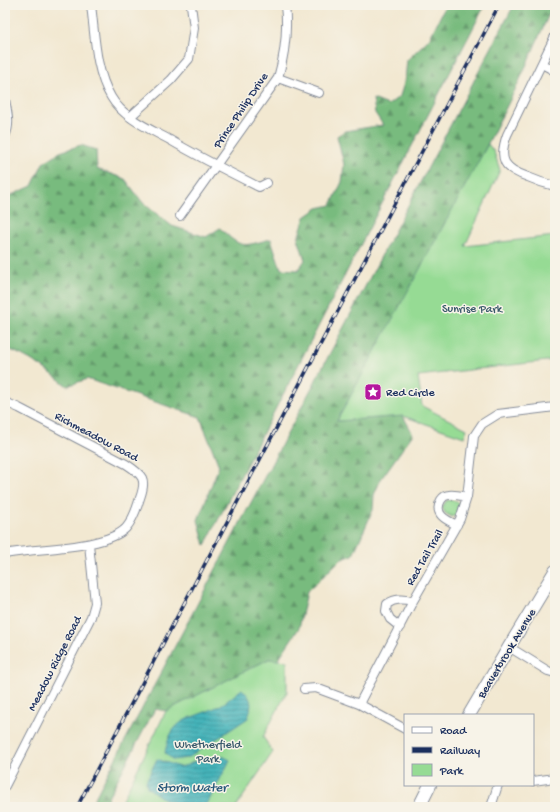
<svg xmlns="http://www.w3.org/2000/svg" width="560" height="812" font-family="'Gochi Hand',sans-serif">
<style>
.grass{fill:url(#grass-tufts);stroke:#588579}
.forest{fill:url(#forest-firs);stroke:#4a756e}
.park{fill:#96db94;stroke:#588579}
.water{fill:url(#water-rules);stroke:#30728c}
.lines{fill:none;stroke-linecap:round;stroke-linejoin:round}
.street-casing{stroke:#868c98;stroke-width:10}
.secondary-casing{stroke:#868c98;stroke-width:14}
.street{stroke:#fff;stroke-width:8}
.secondary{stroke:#fff;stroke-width:12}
.rail-casing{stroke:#1b2f5e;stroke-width:3.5}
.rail{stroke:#f7f3e8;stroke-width:2;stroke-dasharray:6;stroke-linecap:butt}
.labels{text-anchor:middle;stroke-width:3;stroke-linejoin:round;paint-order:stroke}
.street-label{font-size:12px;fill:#1b2f5e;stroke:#f7f3e8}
.park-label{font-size:12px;fill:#3a5a6c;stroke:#f7f3e8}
.poi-label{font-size:12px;fill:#1b2f5e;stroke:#f7f3e8;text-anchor:start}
.water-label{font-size:13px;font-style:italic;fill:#27577a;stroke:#f7f3e8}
</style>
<defs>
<pattern id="grass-tufts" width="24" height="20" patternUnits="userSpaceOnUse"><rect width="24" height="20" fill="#96db94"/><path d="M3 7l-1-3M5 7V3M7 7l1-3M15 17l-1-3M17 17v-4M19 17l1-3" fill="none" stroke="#81bc82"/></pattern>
<pattern id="forest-firs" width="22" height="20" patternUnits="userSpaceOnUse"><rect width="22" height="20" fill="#78bb7e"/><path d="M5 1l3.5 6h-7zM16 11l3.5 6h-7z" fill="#62986a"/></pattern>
<pattern id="water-rules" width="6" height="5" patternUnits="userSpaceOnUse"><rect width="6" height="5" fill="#44b4ba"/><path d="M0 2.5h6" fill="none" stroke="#38939a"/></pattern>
</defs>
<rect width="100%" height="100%" fill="#f7f3e8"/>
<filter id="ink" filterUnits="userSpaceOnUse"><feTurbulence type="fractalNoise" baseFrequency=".025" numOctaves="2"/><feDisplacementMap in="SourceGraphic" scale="8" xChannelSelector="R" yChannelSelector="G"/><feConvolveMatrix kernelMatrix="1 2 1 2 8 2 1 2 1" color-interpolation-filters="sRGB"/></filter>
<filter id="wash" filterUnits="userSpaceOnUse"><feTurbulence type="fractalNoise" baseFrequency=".012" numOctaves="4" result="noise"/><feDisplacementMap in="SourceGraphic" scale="16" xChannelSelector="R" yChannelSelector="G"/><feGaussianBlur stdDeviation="0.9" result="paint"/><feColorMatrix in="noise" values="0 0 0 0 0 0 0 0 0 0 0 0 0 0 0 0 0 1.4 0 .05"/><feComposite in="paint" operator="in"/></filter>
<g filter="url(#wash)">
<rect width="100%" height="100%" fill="#f2e8d1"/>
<!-- grass -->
<path class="grass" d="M449 500 457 501 459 504 456 515 452 517 445 513 442 507 446 501Z"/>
<!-- forest -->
<path class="forest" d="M446 5H485L205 545 198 520 219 466 200 417 87 379 67 386C48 370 28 356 5 348V198L32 186 43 163 60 152 81 145 96 150 97 169 125 179 143 203 172 226 206 237 220 228C242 250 243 246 271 239L281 269 298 270 305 260 298 238 305 217 318 208 331 205 342 182 344 164 337 136 345 131 383 125 375 113 373 99 388 105 400 96 405 80 407 60 429 39Z
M514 5H553L518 84 437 244 337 421 403 416 413 434 381 479 374 495 373 510 353 555 340 560 307 592 299 628 277 661 269 659 166 711 155 709 103 807H90Z"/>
<!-- park -->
<path class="park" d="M488 144 494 152 500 170 465 246 555 236V360L418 376 422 406 467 429 464 437 403 416 337 421Z
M269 659 287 661V692L263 737 273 752 236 807H119L166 711Z"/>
<!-- water -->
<path class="water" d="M242 689C253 700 252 704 248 718L188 758 173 760 165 753C172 716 188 721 217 707 226 703 234 695 242 689Z
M222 756 230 760 206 806H192L165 800 147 787 146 781 157 759 179 767 188 765 197 760H205Z"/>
</g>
<g filter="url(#ink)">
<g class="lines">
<!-- street casing -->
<g class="street-casing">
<path id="street" d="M91 5C95 35 95 70 111 97 123 118 150 129 170 140 199 157 229 172 259 187L267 183
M555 36 507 135C498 160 504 169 528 177 537 181 546 184 555 186
M542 64 555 71
M278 78 319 93
M5 99C7 112 11 124 5 136
M130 117 171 80 189 59 194 28 191 5
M180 216 278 78C285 54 288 31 285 5
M5 402 19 408 126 464C143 475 147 479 140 498 137 508 132 521 126 528 106 549 34 548 5 554
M457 525C446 520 433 514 441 500 443 497 445 495 449 495 454 494 462 496 467 497
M400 627 390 619 386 611 387 604C396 598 403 599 413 601
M509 647 548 671 555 673
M304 689 316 688 359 704 405 729
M359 704 413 601 460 519 467 497 474 436 482 424 498 414 555 407
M533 781 555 778
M5 786 91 617 95 603 89 544
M491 807 498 785"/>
</g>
<!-- secondary casing -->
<g class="secondary-casing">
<path id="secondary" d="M469 715 509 647 555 571
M419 807 430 785"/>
</g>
<!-- street -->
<use href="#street" class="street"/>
<!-- secondary -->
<use href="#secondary" class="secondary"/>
<!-- rail casing -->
<g class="rail-casing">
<path id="rail" d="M77 807 499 5"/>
</g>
<!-- rail -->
<use href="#rail" class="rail"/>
</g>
</g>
<!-- icons -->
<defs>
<g id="sight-square" transform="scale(0.9)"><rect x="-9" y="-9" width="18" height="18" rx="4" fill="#b5179e" stroke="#f7f3e8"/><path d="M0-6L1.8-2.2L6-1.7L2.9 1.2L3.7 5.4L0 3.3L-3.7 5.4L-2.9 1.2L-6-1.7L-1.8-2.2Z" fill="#fff"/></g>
</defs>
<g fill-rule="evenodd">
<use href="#sight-square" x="373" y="392"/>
</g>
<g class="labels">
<!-- street labels -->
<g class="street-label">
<text transform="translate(240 110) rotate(-56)" y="4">Prince Philip Drive</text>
<text transform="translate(97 436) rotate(28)" y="4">Richmeadow Road</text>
<text transform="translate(424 557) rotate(-60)" y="4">Red Tail Trail</text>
<text transform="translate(506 653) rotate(-59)" y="4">Beaverbrook Avenue</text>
<text transform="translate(54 663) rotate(-63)" y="4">Meadow Ridge Road</text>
</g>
<!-- park labels -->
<g class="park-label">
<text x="472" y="312">Sunrise Park</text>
<text x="208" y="748">Whetherfield<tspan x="208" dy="14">Park</tspan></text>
</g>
<!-- poi labels -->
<g class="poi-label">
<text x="386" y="396">Red Circle</text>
</g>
<!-- water labels -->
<g class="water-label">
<text x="192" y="791">Storm Water</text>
</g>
</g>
<!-- margin -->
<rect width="560" height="812" fill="none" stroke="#f7f3e8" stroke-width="20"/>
<!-- legend -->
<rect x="404" y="714" width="130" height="72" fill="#f7f3e8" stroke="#9fa5b1"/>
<rect x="412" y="727" width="20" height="6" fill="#ffffff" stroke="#9fa5b1"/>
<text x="440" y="734" font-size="12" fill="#1b2f5e">Road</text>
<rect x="412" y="747" width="20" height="6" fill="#1b2f5e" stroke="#9fa5b1"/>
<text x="440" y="754" font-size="12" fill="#1b2f5e">Railway</text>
<rect x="412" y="764" width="20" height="12" fill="#96db94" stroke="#9fa5b1"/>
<text x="440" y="774" font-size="12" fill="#1b2f5e">Park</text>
</svg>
